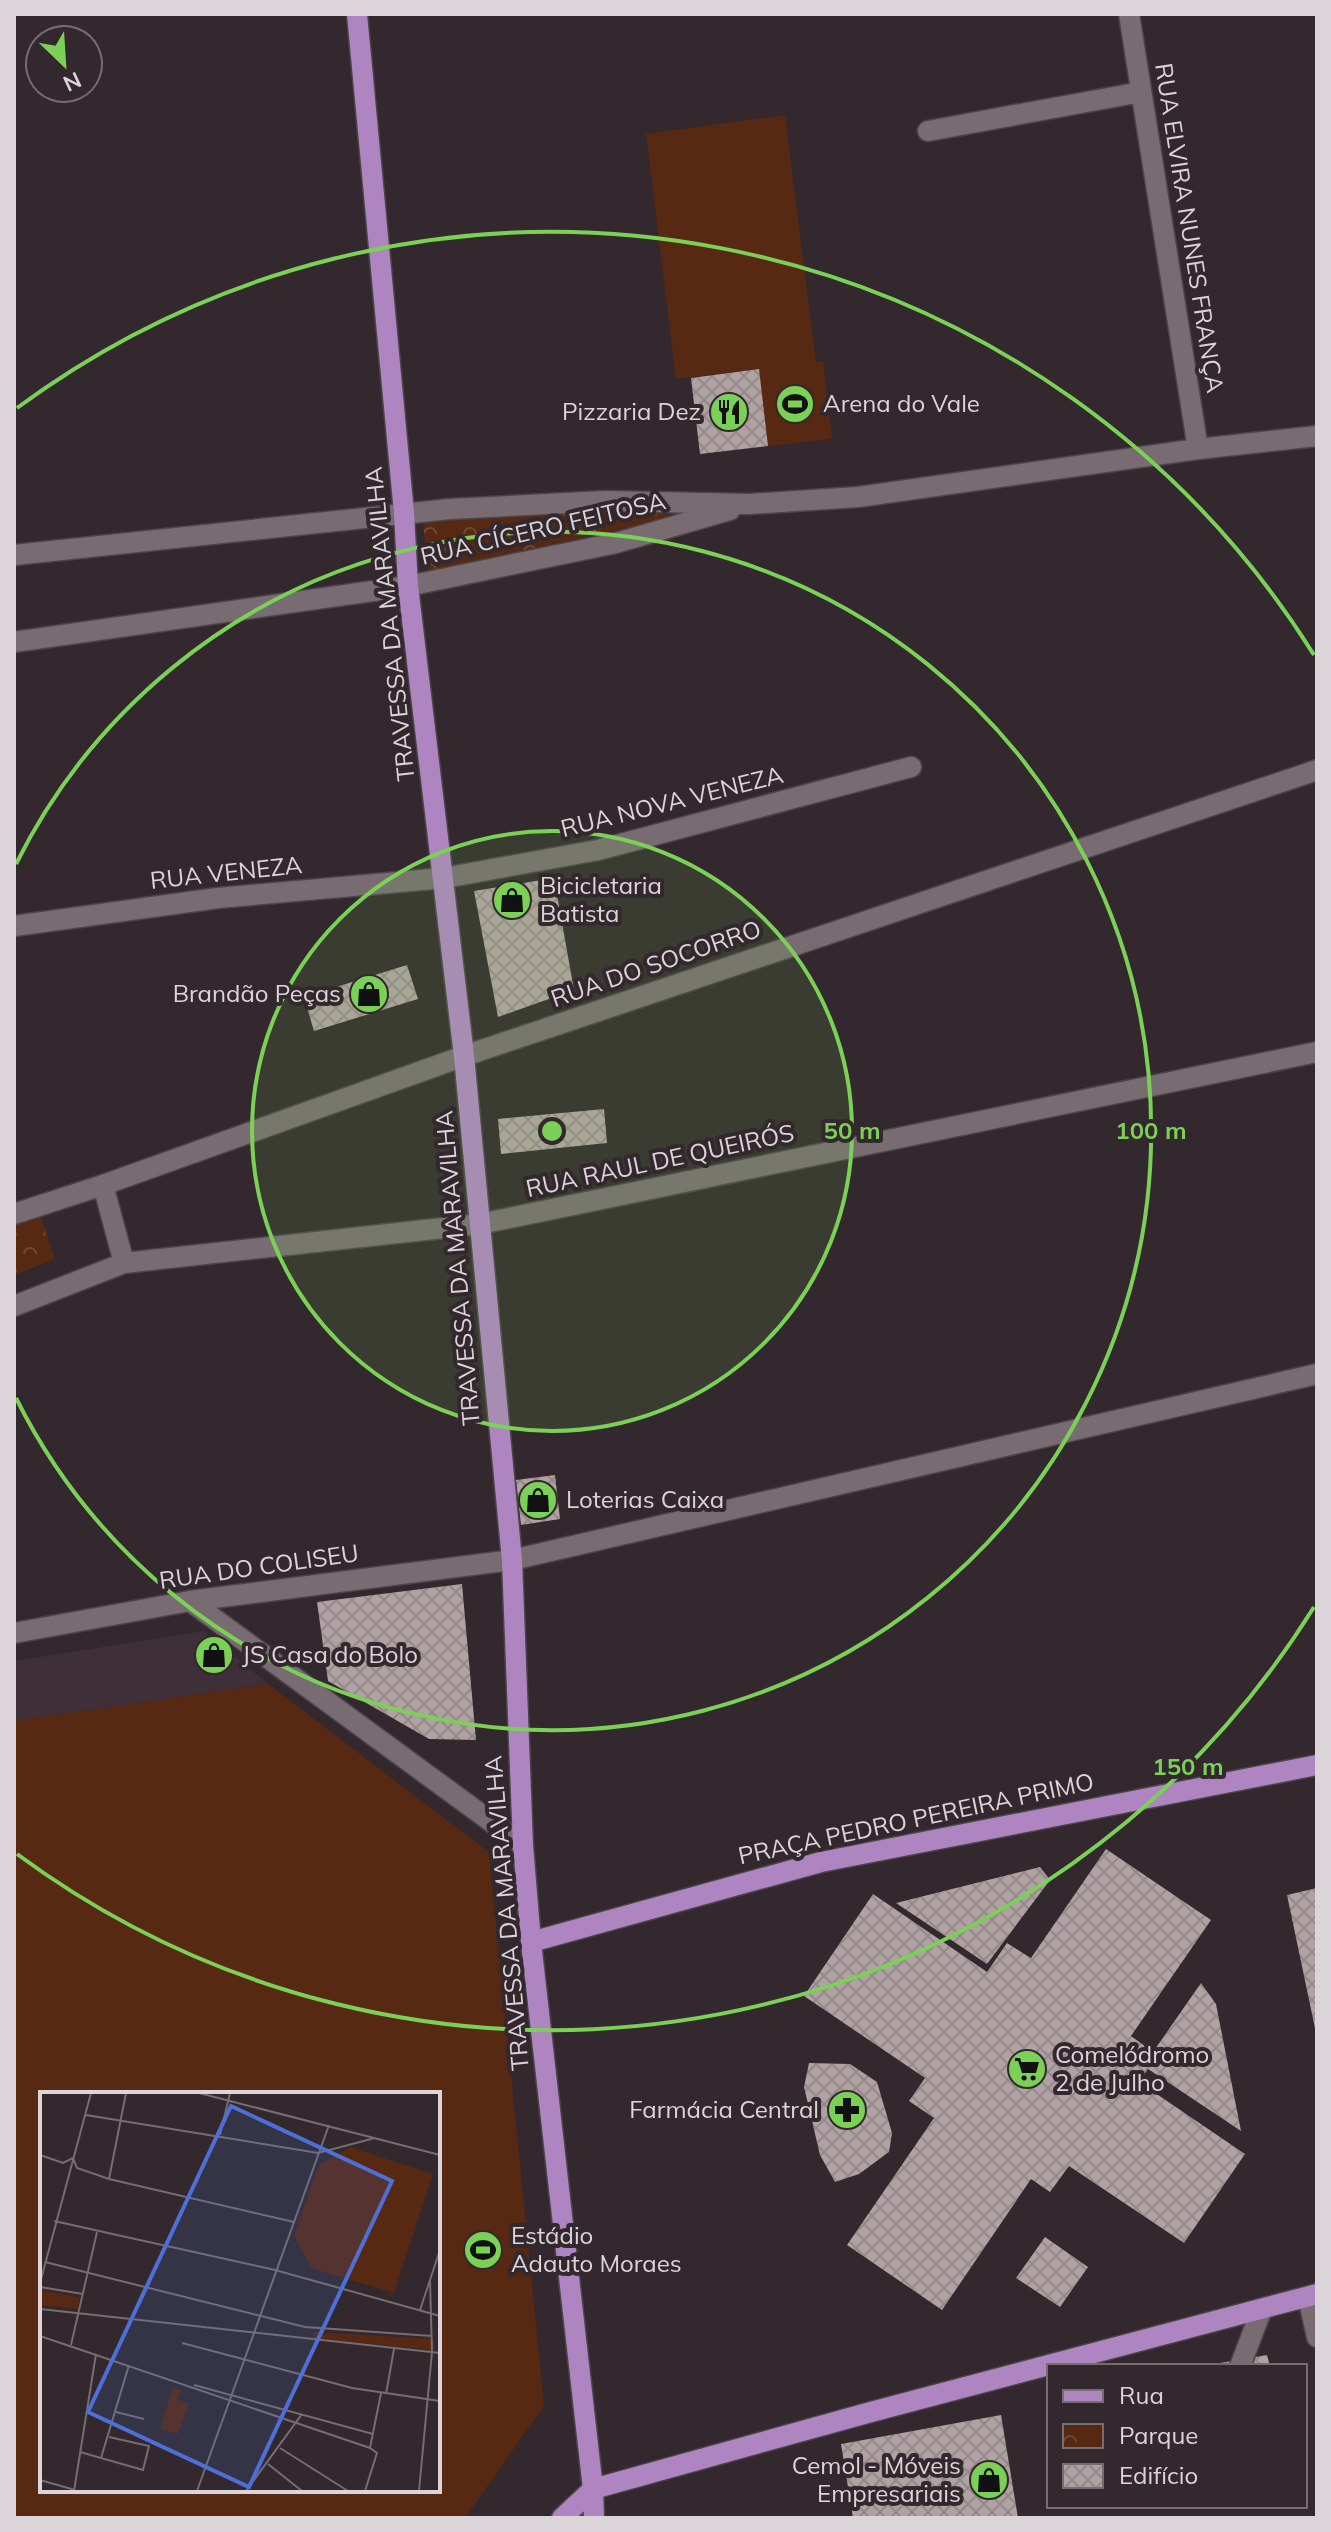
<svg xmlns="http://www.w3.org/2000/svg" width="1331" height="2532" font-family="Mulish,sans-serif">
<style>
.built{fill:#3f2f39}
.grass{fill:#572913;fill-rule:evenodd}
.park{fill:url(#park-crowns)}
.building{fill:url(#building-cross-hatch)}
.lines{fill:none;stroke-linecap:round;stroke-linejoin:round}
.minor-casing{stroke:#4b4448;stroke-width:23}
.major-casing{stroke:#4b4448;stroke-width:23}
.minor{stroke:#786c72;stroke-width:20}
.major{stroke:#ae85c1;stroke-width:20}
.ring{fill:none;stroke:#7bd156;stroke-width:4}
.labels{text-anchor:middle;stroke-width:8;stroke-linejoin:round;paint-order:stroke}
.street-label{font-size:24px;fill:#dbd4d8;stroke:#32282d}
.poi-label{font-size:24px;fill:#dbd4d8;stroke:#32282d;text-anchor:start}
.inset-road{fill:none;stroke:#766d71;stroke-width:2}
.view{fill:#4c70d8;fill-opacity:0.15;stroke:#4c70d8;stroke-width:4}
.inset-edge{fill:none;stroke:#dbd4d8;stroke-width:4}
.centre{fill:#7bd156;stroke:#32282d;stroke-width:4}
.ring-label{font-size:24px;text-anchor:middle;font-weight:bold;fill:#7bd156;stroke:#32282d;stroke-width:8;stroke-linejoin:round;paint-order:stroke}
</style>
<defs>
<pattern id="park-crowns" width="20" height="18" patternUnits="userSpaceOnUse" patternTransform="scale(2)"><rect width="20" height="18" fill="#572913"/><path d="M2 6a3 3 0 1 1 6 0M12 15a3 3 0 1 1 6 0" fill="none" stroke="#6f4735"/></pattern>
<pattern id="building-cross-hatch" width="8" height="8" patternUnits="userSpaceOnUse" patternTransform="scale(2)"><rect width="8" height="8" fill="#b0a1a2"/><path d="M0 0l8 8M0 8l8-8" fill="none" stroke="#94898a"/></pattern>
</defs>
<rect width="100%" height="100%" fill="#32282d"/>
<!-- built -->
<path class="built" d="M204 1631 268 1684 14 1721V1661Z"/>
<!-- grass -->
<path class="grass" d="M785 115 816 362 823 361 832 439 768 446 758 369 676 379 646 134Z
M268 1684 489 1852 544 2406 465 2518H14V1721ZM42 2094H438V2490H42Z"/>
<!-- park -->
<path class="park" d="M655 508 672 518 427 571 423 517Z
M39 1212 55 1259 14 1275V1221Z"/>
<!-- building -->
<path class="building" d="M759 369 768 446 700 454 691 378Z
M554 878 574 990 498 1017 474 891Z
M407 965 418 999 314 1031 304 997Z
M604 1109 607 1143 501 1154 498 1119Z
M555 1475 560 1519 521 1525 516 1480Z
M462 1584 476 1740 429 1739 328 1681 317 1602Z
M1106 1849 1211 1920 1131 2036 1153 2052 1201 1983 1216 2004 1241 2131 1148 2069 1139 2082 1245 2154 1184 2243 1069 2166 1050 2192 1031 2179 942 2310 847 2245 934 2118 909 2101 925 2078 804 1996 873 1894 987 1972 1007 1943 1031 1958Z
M1040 1867 1050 1880 987 1964 896 1903Z
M1317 1888V2033H1316L1287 1895Z
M809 2063 850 2064 877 2082 892 2133 889 2152 859 2174 835 2182 820 2155 804 2087Z
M1045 2237 1088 2267 1060 2307 1016 2278Z
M1267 2355 1270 2366H1214V2364Z
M1001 2415 1018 2518H853L841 2444Z"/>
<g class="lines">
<!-- minor casing -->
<g class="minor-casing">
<path id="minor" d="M1129 14 1198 449
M928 131 1141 92
M14 555 450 509 606 501 749 504 858 497 1198 449 1317 436
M14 642 408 586 616 543 730 510
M14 926 218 898 444 878 598 850 911 767
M103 1185 124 1263
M14 1214 103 1185 464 1056 1317 770
M14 1306 124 1263 480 1224 1317 1052
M190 1601 523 1845
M14 1633 190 1601 512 1560 1317 1374
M1308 2297 1317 2337
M1240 2366 1262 2309"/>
</g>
<!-- major casing -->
<g class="major-casing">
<path id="major" d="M357 14 404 513 408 586 464 1056 512 1560 523 1845 531 1942 593 2489 594 2518
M531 1942 821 1862 1317 1765
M562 2518 593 2489 871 2412 1317 2294"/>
</g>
<!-- minor -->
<use href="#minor" class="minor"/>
<!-- major -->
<use href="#major" class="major"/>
</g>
<!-- distance rings -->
<circle cx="552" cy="1131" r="300" fill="#7bd156" fill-opacity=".12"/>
<g class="ring">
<circle cx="552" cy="1131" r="300"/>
<path d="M16 864A599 599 0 1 1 16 1398"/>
<path d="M1314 1607A899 899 0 0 1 17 1854M17 408A899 899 0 0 1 1314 655"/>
</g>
<!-- icons -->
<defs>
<g id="stadium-disc" transform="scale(2)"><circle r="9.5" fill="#7bd156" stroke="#32282d"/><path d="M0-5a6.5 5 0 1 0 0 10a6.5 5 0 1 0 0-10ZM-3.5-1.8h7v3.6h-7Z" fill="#111"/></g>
<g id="restaurant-disc" transform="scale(2)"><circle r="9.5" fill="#7bd156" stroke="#32282d"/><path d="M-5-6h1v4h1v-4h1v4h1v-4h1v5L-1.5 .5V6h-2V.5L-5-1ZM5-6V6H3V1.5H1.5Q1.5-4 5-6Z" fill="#111"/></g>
<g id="shop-disc" transform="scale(2)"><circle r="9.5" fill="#7bd156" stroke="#32282d"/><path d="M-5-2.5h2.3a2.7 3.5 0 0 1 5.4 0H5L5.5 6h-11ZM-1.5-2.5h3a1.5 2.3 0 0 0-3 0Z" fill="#111"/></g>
<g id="supermarket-disc" transform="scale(2)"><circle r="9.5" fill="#7bd156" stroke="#32282d"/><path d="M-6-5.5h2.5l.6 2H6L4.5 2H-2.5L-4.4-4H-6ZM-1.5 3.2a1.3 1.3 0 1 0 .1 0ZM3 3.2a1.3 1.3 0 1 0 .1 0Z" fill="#111"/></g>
<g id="pharmacy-disc" transform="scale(2)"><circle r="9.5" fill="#7bd156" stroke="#32282d"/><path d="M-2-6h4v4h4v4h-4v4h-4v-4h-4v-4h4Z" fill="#111"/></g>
</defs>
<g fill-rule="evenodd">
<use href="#stadium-disc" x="795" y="404"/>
<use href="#restaurant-disc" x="729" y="412"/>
<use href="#shop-disc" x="512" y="900"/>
<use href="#shop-disc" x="369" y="994"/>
<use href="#shop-disc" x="538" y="1500"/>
<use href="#shop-disc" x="214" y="1655"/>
<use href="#supermarket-disc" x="1027" y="2069"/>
<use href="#pharmacy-disc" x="847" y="2110"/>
<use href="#stadium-disc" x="483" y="2250"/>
<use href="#shop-disc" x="989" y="2480"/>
</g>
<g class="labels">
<!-- street labels -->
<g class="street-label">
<text transform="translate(1189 228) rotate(81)" y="8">RUA ELVIRA NUNES FRANÇA</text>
<text transform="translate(543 529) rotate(-13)" y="8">RUA CÍCERO FEITOSA</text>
<text transform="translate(390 624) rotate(-96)" y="8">TRAVESSA DA MARAVILHA</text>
<text transform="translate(672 802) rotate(-14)" y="8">RUA NOVA VENEZA</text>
<text transform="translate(226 873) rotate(-6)" y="8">RUA VENEZA</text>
<text transform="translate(656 964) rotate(-19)" y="8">RUA DO SOCORRO</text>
<text transform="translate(660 1161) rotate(-12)" y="8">RUA RAUL DE QUEIRÓS</text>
<text transform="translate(458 1268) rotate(-95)" y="8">TRAVESSA DA MARAVILHA</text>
<text transform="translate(259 1567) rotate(-8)" y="8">RUA DO COLISEU</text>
<text transform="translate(916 1819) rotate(-12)" y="8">PRAÇA PEDRO PEREIRA PRIMO</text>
<text transform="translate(507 1913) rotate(-95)" y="8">TRAVESSA DA MARAVILHA</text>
</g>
<!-- poi labels -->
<g class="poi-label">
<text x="823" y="412">Arena do Vale</text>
<text x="701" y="420" text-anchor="end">Pizzaria Dez</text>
<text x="540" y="894">Bicicletaria<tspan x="540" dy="28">Batista</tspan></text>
<text x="341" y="1002" text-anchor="end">Brandão Peças</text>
<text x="566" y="1508">Loterias Caixa</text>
<text x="242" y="1663">JS Casa do Bolo</text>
<text x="1055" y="2063">Comelódromo<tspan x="1055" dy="28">2 de Julho</tspan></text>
<text x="819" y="2118" text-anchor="end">Farmácia Central</text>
<text x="511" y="2244">Estádio<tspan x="511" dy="28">Adauto Moraes</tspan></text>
<text x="961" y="2474" text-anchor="end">Cemol - Móveis<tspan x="961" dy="28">Empresariais</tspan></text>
</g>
</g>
<!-- overview -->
<g transform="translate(40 2092)">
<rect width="400" height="400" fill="#32282d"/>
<path d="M310 55 393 82 354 201 271 176 254 143 279 73ZM133 295 141 298 138 308 149 311 138 342 120 337Z" fill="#572913"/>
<path d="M0 198 40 205 37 217 0 213ZM273 240 394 247V258L273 246Z" fill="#572913"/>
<path class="inset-road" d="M159 1 400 63M46 23 278 61 335 46M180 43 190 1M0 63 23 71 33 66 37 76 69 87 254 130M69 87 86 1M14 129 235 178 400 224M5 170 265 235 392 244M0 191 51 1M0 195 43 202M0 217 400 261M380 218 400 158M0 244 330 356M142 251 312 296 400 309M31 253 57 140M154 293 333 342M346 302 354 257M76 320 104 327M240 356 308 399M330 356 341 301M40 360 103 378 109 354 69 345M61 366 89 273M228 372 262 399M0 388 35 398M34 399 56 262M157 399 289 33M206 399 262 322M325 399 337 361 330 356M379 399 392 260 390 188"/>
<path class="view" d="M191 14 352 89 209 395 48 320Z"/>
<rect width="400" height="400" class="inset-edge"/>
</g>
<circle cx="552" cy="1131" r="12" class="centre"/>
<g class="ring-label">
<text x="852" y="1139">50 m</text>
<text x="1151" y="1139">100 m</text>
<text x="1188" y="1775">150 m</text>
</g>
<!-- border -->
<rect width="1331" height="2532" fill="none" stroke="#dbd4d8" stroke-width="32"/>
<!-- legend -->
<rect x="1047" y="2364" width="260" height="144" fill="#32282d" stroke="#766d71" stroke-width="2"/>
<rect x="1063" y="2390" width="40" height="12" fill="#ae85c1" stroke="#766d71" stroke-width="2"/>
<text x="1119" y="2404" font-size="24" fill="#dbd4d8">Rua</text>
<rect x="1063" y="2424" width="40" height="24" fill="url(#park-crowns)" stroke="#766d71" stroke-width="2"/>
<text x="1119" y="2444" font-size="24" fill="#dbd4d8">Parque</text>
<rect x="1063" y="2464" width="40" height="24" fill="url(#building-cross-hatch)" stroke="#766d71" stroke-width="2"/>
<text x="1119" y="2484" font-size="24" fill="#dbd4d8">Edifício</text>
<!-- north arrow -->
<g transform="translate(64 64) rotate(155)"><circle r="38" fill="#32282d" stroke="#766d71" stroke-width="2"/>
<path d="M0-6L14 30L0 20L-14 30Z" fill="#7bd156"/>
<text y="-12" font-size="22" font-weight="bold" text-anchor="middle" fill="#dbd4d8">N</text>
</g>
</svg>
